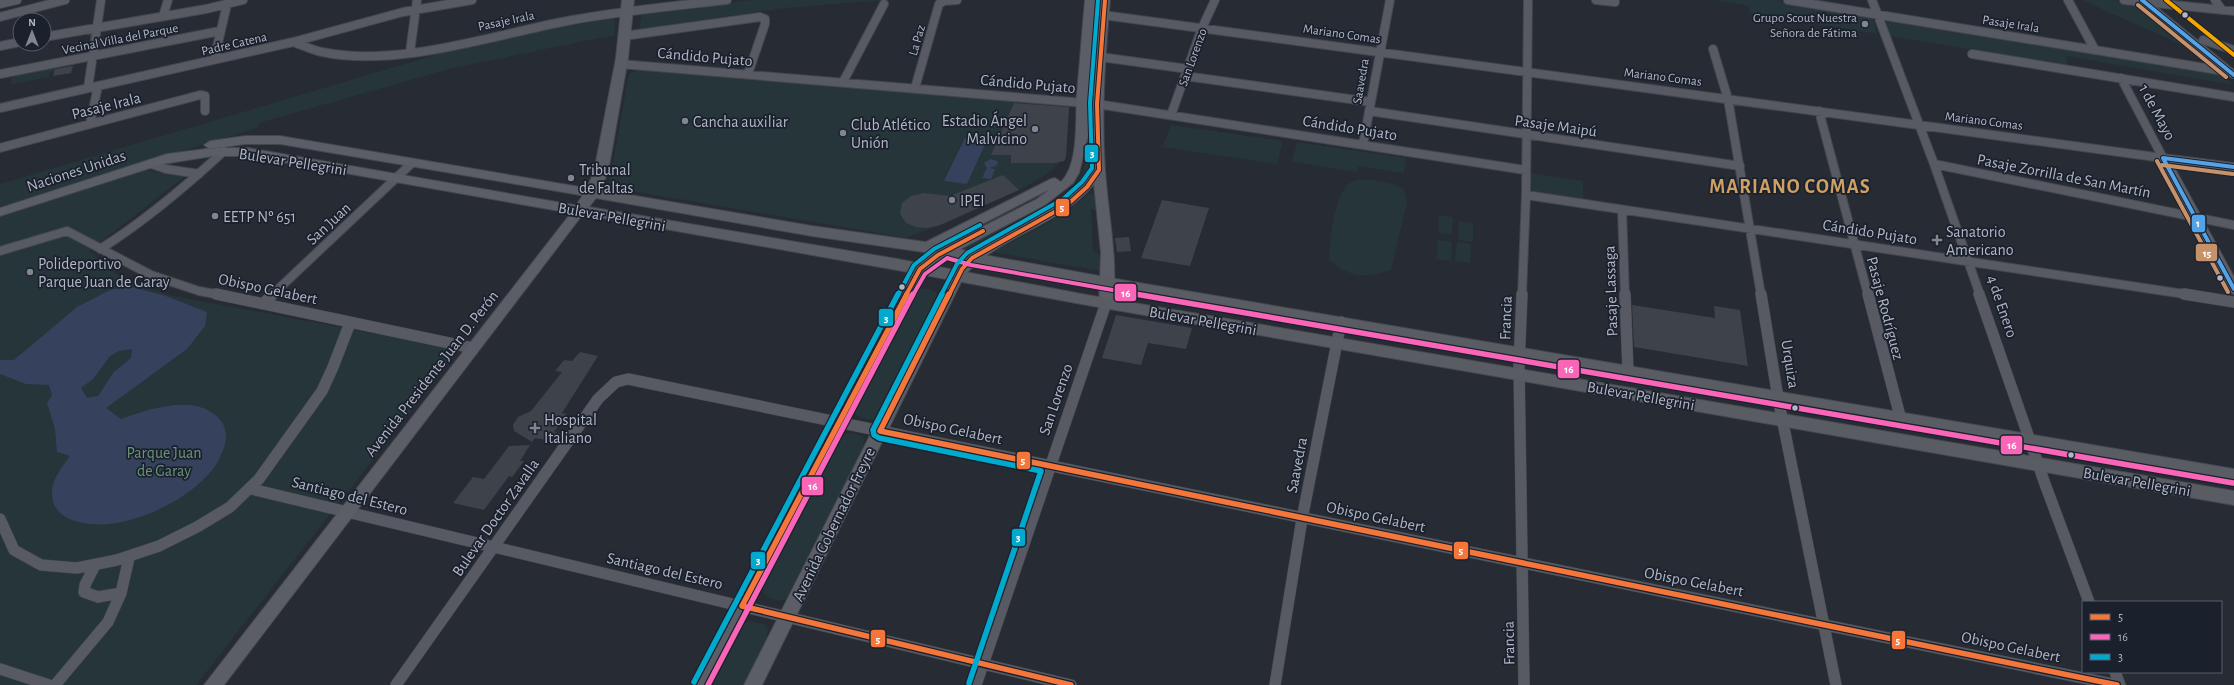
<svg xmlns="http://www.w3.org/2000/svg" width="2234" height="685" font-family="'Alegreya Sans',sans-serif">
<style>
.green{fill:#253539}
.water{fill:#36425d;fill-rule:evenodd}
.building{fill:#3e424a}
.lines{fill:none;stroke-linecap:round;stroke-linejoin:round}
.street-far1-casing{stroke:#43464c;stroke-width:10}
.street-casing{stroke:#43464c;stroke-width:12}
.secondary-casing{stroke:#43464c;stroke-width:2}
.primary-casing{stroke:#454850;stroke-width:2}
.street-far1{stroke:#575a62;stroke-width:8}
.street{stroke:#575a62;stroke-width:11}
.secondary{fill:#5b5e66;fill-rule:evenodd}
.primary{fill:#5a5c64;fill-rule:evenodd}
.bus-1-far1-casing{stroke:#1b202d;stroke-width:6}
.bus-1-casing{stroke:#1b202d;stroke-width:8}
.bus-2-far1-casing{stroke:#1b202d;stroke-width:6}
.bus-2-casing{stroke:#1b202d;stroke-width:8}
.bus-3-far1-casing{stroke:#1b202d;stroke-width:6}
.bus-3-casing{stroke:#1b202d;stroke-width:8}
.bus-4-casing{stroke:#1b202d;stroke-width:6}
.bus-5-casing{stroke:#1b202d;stroke-width:6}
.bus-6-casing{stroke:#1b202d;stroke-width:6}
.bus-1-far1{stroke:#f5763a;stroke-width:4}
.bus-1{stroke:#f5763a;stroke-width:5.5}
.bus-2-far1{stroke:#fa66b7;stroke-width:4}
.bus-2{stroke:#fa66b7;stroke-width:5.5}
.bus-3-far1{stroke:#00a9ce;stroke-width:4}
.bus-3{stroke:#00a9ce;stroke-width:5.5}
.bus-4{stroke:#53a3e8;stroke-width:4}
.bus-5{stroke:#c7916a;stroke-width:4}
.bus-6{stroke:#f7a600;stroke-width:4}
.bus-dot{fill:#b1b6c5;stroke:#1b202d;stroke-width:1.5}
.poi-dot{fill:#818592;stroke:#1b202d;stroke-width:1.5}
.labels{text-anchor:middle;stroke-width:3.5;stroke-linejoin:round;paint-order:stroke}
.far-poi-label{font-size:13px;fill:#b1b6c5;stroke:#1b202d;text-anchor:end}
.far-street-label{font-size:13px;fill:#b1b6c5;stroke:#1b202d}
.street-label{font-size:16px;fill:#b1b6c5;stroke:#1b202d}
.poi-label{font-size:16px;fill:#b1b6c5;stroke:#1b202d;text-anchor:start}
.park-label{font-size:16px;fill:#699479;stroke:#1b202d}
.district-label{font-size:20px;font-weight:bold;letter-spacing:1px;fill:#cea062;stroke:#1b202d}
.line-badge{stroke:#1b202d;stroke-width:1.5}
.badge-label{font-size:11px;text-anchor:middle;font-weight:bold;fill:#fff}
</style>
<rect width="100%" height="100%" fill="#272b33"/>
<!-- green -->
<path class="green" d="M751 0H886L785 8 639 29 642 14Z
M1714 0H1776L1872 16 1877 34 1750 13 1748 6Z
M2082 0H2112L2140 4 2193 50Z
M615 18 614 35 449 69 259 123 257 128 0 207V184L492 38Z
M1888 19 2212 71 2222 75 2234 85 2066 56 2068 65 1889 36 1884 21Z
M56 65 54 72H50L49 77 10 85 13 74Z
M637 70 1066 105 1069 109 1066 157 1046 175 1019 190 907 238 620 189 609 183 629 74Z
M1087 107H1090C1089 126 1093 154 1088 171 1078 203 996 236 967 251L959 249C989 233 1070 203 1083 172 1090 155 1087 126 1087 107Z
M1171 125 1283 141 1277 164 1162 147Z
M1297 142 1406 158 1404 173 1358 166 1357 172 1292 162Z
M145 170 184 177 89 251 123 279 173 296 453 348 455 355 196 685H0V216Z
M1531 173 1583 181V200L1531 192Z
M1372 180 1394 184 1404 190 1407 202 1391 270C1365 278 1350 279 1329 259 1330 241 1334 188 1353 181 1358 179 1366 180 1372 180Z
M1095 193 1097 210 1091 209 1093 251 1100 254V263L1104 267 1101 271 992 252C1025 235 1060 220 1088 194Z
M1439 215 1453 217 1452 235 1438 233Z
M1459 221 1473 223V242L1458 240Z
M1438 240 1452 242 1451 261 1436 259Z
M1457 242 1471 244 1470 263 1455 261Z
M922 288 933 290 937 293 936 300 879 417C870 421 862 420 855 414V409L911 295Z
M848 433 860 435 864 439 863 448 789 598C780 602 771 601 763 593V586L835 442 840 437Z
M749 621 763 624 768 629 766 641 744 685H708C719 664 728 632 749 621Z"/>
<!-- water -->
<path class="water" d="M965 138 987 140 967 184 944 181Z
M991 159 997 161 998 163 996 166 989 168 995 169 991 179 982 178 987 168 984 163Z
M131 287 163 295 207 312 205 326 187 349 106 408 121 419C150 409 198 392 221 421 231 434 224 450 217 463 197 495 145 521 108 524 87 526 51 521 52 493 52 479 62 467 70 456L57 452 55 429 47 403 52 395 49 385 26 384 0 374V360H14L77 307 110 290ZM132 349 131 358 114 372 98 396 87 398 81 388 93 379 110 356 119 351Z"/>
<!-- building -->
<path class="building" d="M73 66 71 73 53 76 55 69Z
M1014 103 1069 107 1066 157 1064 161 1055 163H1011V155H991Z
M1003 175 1019 190 938 226 927 228 916 227 906 223 900 214 902 203 911 196 924 193 950 196Z
M1162 200 1209 208 1190 266 1141 258Z
M1129 237 1131 251 1117 252 1115 238Z
M1632 305 1715 318 1714 306 1740 310 1748 366 1634 347Z
M1116 315 1192 328 1186 349 1148 343 1141 365 1102 358Z
M580 352 598 356 562 413 567 414 554 432 563 434 557 442 535 438 532 442 514 431 513 425 518 417 531 411 562 372 555 371 564 360 572 361Z
M530 445 520 461H524L512 477 509 476 484 510 453 503 473 477 484 479 509 446Z"/>
<g class="lines">
<!-- street-far1 casing -->
<g class="street-far1-casing">
<path id="street-far1" d="M1596 0 1615 2
M1788 0 2230 72
M1872 0 1934 164 1980 295
M2068 0 2095 50
M2124 0 2234 11
M2215 0 2222 10
M0 4 17 0
M1089 15H1103L2163 158
M163 16 168 0
M0 17 65 0
M631 35 760 17 765 19V24L748 74
M44 37 206 9 243 0
M2203 40 2234 50
M293 42C302 45 312 50 322 52 397 68 493 35 567 21 620 11 674 6 727 0
M0 46 20 42
M1713 49 1728 99 1761 295
M410 52 417 0
M1972 54 2234 97
M1086 55 1188 69
M214 60 228 0
M620 64 1097 104 1525 170
M0 74 220 31
M1185 76 1371 102
M2121 78 2163 158
M843 82 884 4
M88 88 101 0
M915 88 939 4 944 1 957 0
M0 108 293 42 403 12 472 0
M1369 111 1740 166
M1819 111 1868 295
M1171 115 1202 28 1215 0
M90 124 98 86
M1363 144 1390 0
M0 148 200 95 205 96V111
M151 164 166 169 199 174
M1934 164 2234 225
M1526 195 2191 295
M1622 210 1625 295
M100 249C144 222 186 186 224 151
M0 251 67 231 151 275 199 291 221 295
M272 295 412 163
M1522 295 1526 195 1528 0"/>
</g>
<!-- street casing -->
<g class="street-casing">
<path id="street" d="M216 294 473 348
M1522 294 1519 365 1524 685
M1625 294 1628 371
M1761 294 1778 398 1836 685
M1868 294 1901 420
M1979 294 2045 484 2089 602
M2184 294 2234 302
M263 304 273 294
M251 489 1071 685
M0 519 14 550 41 565 77 568 117 560 159 546 197 527 230 507 259 479 322 391 333 367 350 323
M94 567 85 585 84 592 98 597 121 593
M0 669 49 685
M2115 672 2120 685
M55 685 108 622 121 593 129 558
M396 685 598 399 616 382 628 379 2117 685
M976 685 1106 303
M1275 685 1302 519 1341 322"/>
</g>
<!-- secondary casing -->
<g class="secondary-casing">
<path id="secondary" d="M1085 0H1095L1088 103V136L1079 173 1073 183 1045 205 943 258 925 272 709 685H691L915 266 933 252 1037 199 1050 189 932 250H922L921 247 922 244 1051 179 1055 178 1061 182C1080 163 1075 117 1077 92 1080 62 1082 31 1085 0Z
M1100 0H1110C1105 57 1101 113 1105 170 1108 215 1118 258 1113 303L1111 306H1101L1099 303 1101 253 1094 184C1059 227 999 235 964 276L762 685H744L953 271 967 255 979 247C1021 225 1062 207 1093 170L1092 106Z
M2137 0H2148L2234 70V78L2230 77Z
M245 136H280L592 189 598 193 592 197 280 144H245L210 149 204 145 210 141Z
M213 148H248L580 206 586 210 224 685H204L571 213 248 156H213L163 164 0 216V208L167 154Z
M2163 154 2234 163V171L2172 163 2234 277V294L2229 292 2227 289 2157 158Z"/>
</g>
<!-- primary casing -->
<g class="primary-casing">
<path id="primary" d="M622 0H634L628 58 608 172 600 190 812 226 946 245 973 253 1110 278 2234 469V483L1110 288 972 263 945 255 812 236 596 198 589 207 897 259 1087 295 2234 491V505L1087 305 897 270 575 213 573 210 585 192 594 172 616 58Z"/>
</g>
<!-- street-far1 -->
<use href="#street-far1" class="street-far1"/>
<!-- street -->
<use href="#street" class="street"/>
<!-- secondary -->
<use href="#secondary" class="secondary"/>
<!-- primary -->
<use href="#primary" class="primary"/>
<!-- bus-1-far1 casing -->
<g class="bus-1-far1-casing">
<path id="bus-1-far1" d="M906 295 920 269 938 255 983 231
M949 295 962 269 972 258 1067 205 1087 187 1099 170 1097 104 1105 0"/>
</g>
<!-- bus-1 casing -->
<g class="bus-1-casing">
<path id="bus-1" d="M907 294 742 606 1071 685
M949 294 880 431 2117 685"/>
</g>
<!-- bus-2-far1 casing -->
<g class="bus-2-far1-casing">
<path id="bus-2-far1" d="M913 295 925 274 947 258 971 265 1141 295"/>
</g>
<!-- bus-2 casing -->
<g class="bus-2-casing">
<path id="bus-2" d="M1135 294 2233 483
M708 685 913 294"/>
</g>
<!-- bus-3-far1 casing -->
<g class="bus-3-far1-casing">
<path id="bus-3-far1" d="M898 295 914 265 934 249 980 225
M941 295 957 264 967 253 1063 199 1082 182 1092 168 1090 103 1098 0"/>
</g>
<!-- bus-3 casing -->
<g class="bus-3-casing">
<path id="bus-3" d="M942 294 873 430 874 435 879 438 1041 471 969 683
M694 682 898 294"/>
</g>
<!-- bus-4 casing -->
<g class="bus-4-casing">
<path id="bus-4" d="M2142 0 2234 75
M2163 158 2234 289
M2163 158 2234 167"/>
</g>
<!-- bus-5 casing -->
<g class="bus-5-casing">
<path id="bus-5" d="M2138 5 2226 77
M2157 161 2228 292
M2162 165 2233 174"/>
</g>
<!-- bus-6 casing -->
<g class="bus-6-casing">
<path id="bus-6" d="M2166 0 2234 55"/>
</g>
<!-- bus-1-far1 -->
<use href="#bus-1-far1" class="bus-1-far1"/>
<!-- bus-1 -->
<use href="#bus-1" class="bus-1"/>
<!-- bus-2-far1 -->
<use href="#bus-2-far1" class="bus-2-far1"/>
<!-- bus-2 -->
<use href="#bus-2" class="bus-2"/>
<!-- bus-3-far1 -->
<use href="#bus-3-far1" class="bus-3-far1"/>
<!-- bus-3 -->
<use href="#bus-3" class="bus-3"/>
<!-- bus-4 -->
<use href="#bus-4" class="bus-4"/>
<!-- bus-5 -->
<use href="#bus-5" class="bus-5"/>
<!-- bus-6 -->
<use href="#bus-6" class="bus-6"/>
</g>
<!-- markers -->
<g class="bus-dot">
<circle cx="2185" cy="15" r="3.5"/>
<circle cx="2220" cy="278" r="3.5"/>
<circle cx="902" cy="287" r="3.5"/>
<circle cx="1795" cy="408" r="3.5"/>
<circle cx="2071" cy="455" r="3.5"/>
</g>
<g class="poi-dot">
<circle cx="1865" cy="24" r="4"/>
<circle cx="685" cy="121" r="4"/>
<circle cx="1035" cy="129" r="4"/>
<circle cx="843" cy="133" r="4"/>
<circle cx="571" cy="178" r="4"/>
<circle cx="952" cy="200" r="4"/>
<circle cx="215" cy="216" r="4"/>
<path d="M1935 234h4v4h4v4h-4v4h-4v-4h-4v-4h4z"/>
<circle cx="30" cy="272" r="4"/>
<path d="M533 422h4v4h4v4h-4v4h-4v-4h-4v-4h4z"/>
</g>
<g class="labels">
<!-- far-poi labels -->
<g class="far-poi-label">
<text x="1857" y="22">Grupo Scout Nuestra<tspan x="1857" dy="15">Señora de Fátima</tspan></text>
</g>
<!-- far-street labels -->
<g class="far-street-label">
<text transform="translate(506 20) rotate(-12)" y="5">Pasaje Irala</text>
<text transform="translate(2011 23) rotate(9)" y="5">Pasaje Irala</text>
<text transform="translate(1342 33) rotate(8)" y="5">Mariano Comas</text>
<text transform="translate(120 38) rotate(-11)" y="5">Vecinal Villa del Parque</text>
<text transform="translate(916 40) rotate(-74)" y="5">La Paz</text>
<text transform="translate(234 43) rotate(-13)" y="5">Padre Catena</text>
<text transform="translate(1192 57) rotate(-70)" y="5">San Lorenzo</text>
<text transform="translate(1663 76) rotate(7)" y="5">Mariano Comas</text>
<text transform="translate(1360 81) rotate(-80)" y="5">Saavedra</text>
<text transform="translate(1984 120) rotate(7)" y="5">Mariano Comas</text>
</g>
<!-- street labels -->
<g class="street-label">
<text transform="translate(705 56) rotate(5)" y="6">Cándido Pujato</text>
<text transform="translate(1028 83) rotate(5)" y="6">Cándido Pujato</text>
<text transform="translate(106 105) rotate(-14)" y="6">Pasaje Irala</text>
<text transform="translate(2158 112) rotate(62)" y="6">1 de Mayo</text>
<text transform="translate(1556 125) rotate(8)" y="6">Pasaje Maipú</text>
<text transform="translate(1350 127) rotate(9)" y="6">Cándido Pujato</text>
<text transform="translate(293 161) rotate(9)" y="6">Bulevar Pellegrini</text>
<text transform="translate(76 170) rotate(-18)" y="6">Naciones Unidas</text>
<text transform="translate(2064 175) rotate(11)" y="6">Pasaje Zorrilla de San Martín</text>
<text transform="translate(612 216) rotate(10)" y="6">Bulevar Pellegrini</text>
<text transform="translate(328 223) rotate(-43)" y="6">San Juan</text>
<text transform="translate(1870 231) rotate(9)" y="6">Cándido Pujato</text>
<text transform="translate(268 288) rotate(12)" y="6">Obispo Gelabert</text>
<text transform="translate(1610 291) rotate(-92)" y="6">Pasaje Lassaga</text>
<text transform="translate(2003 306) rotate(71)" y="6">4 de Enero</text>
<text transform="translate(1886 308) rotate(75)" y="6">Pasaje Rodríguez</text>
<text transform="translate(1505 318) rotate(-88)" y="6">Francia</text>
<text transform="translate(1203 320) rotate(10)" y="6">Bulevar Pellegrini</text>
<text transform="translate(1791 364) rotate(81)" y="6">Urquiza</text>
<text transform="translate(431 373) rotate(-52)" y="6">Avenida Presidente Juan D. Perón</text>
<text transform="translate(1641 395) rotate(10)" y="6">Bulevar Pellegrini</text>
<text transform="translate(1055 399) rotate(-71)" y="6">San Lorenzo</text>
<text transform="translate(953 428) rotate(12)" y="6">Obispo Gelabert</text>
<text transform="translate(1296 465) rotate(-79)" y="6">Saavedra</text>
<text transform="translate(2137 481) rotate(10)" y="6">Bulevar Pellegrini</text>
<text transform="translate(350 495) rotate(14)" y="6">Santiago del Estero</text>
<text transform="translate(1376 516) rotate(12)" y="6">Obispo Gelabert</text>
<text transform="translate(495 517) rotate(-55)" y="6">Bulevar Doctor Zavalla</text>
<text transform="translate(833 524) rotate(-64)" y="6">Avenida Gobernador Freyre</text>
<text transform="translate(665 570) rotate(13)" y="6">Santiago del Estero</text>
<text transform="translate(1694 581) rotate(11)" y="6">Obispo Gelabert</text>
<text transform="translate(1508 643) rotate(-91)" y="6">Francia</text>
<text transform="translate(2011 646) rotate(12)" y="6">Obispo Gelabert</text>
</g>
<!-- poi labels -->
<g class="poi-label">
<text x="1027" y="126" text-anchor="end">Estadio Ángel<tspan x="1027" dy="18">Malvicino</tspan></text>
<text x="693" y="127">Cancha auxiliar</text>
<text x="851" y="130">Club Atlético<tspan x="851" dy="18">Unión</tspan></text>
<text x="579" y="175">Tribunal<tspan x="579" dy="18">de Faltas</tspan></text>
<text x="960" y="206">IPEI</text>
<text x="223" y="222">EETP Nº 651</text>
<text x="1946" y="237">Sanatorio<tspan x="1946" dy="18">Americano</tspan></text>
<text x="38" y="269">Polideportivo<tspan x="38" dy="18">Parque Juan de Garay</tspan></text>
<text x="544" y="425">Hospital<tspan x="544" dy="18">Italiano</tspan></text>
</g>
<!-- park labels -->
<g class="park-label">
<text x="164" y="458">Parque Juan<tspan x="164" dy="18">de Garay</tspan></text>
</g>
<!-- district labels -->
<g class="district-label">
<text x="1790" y="193">MARIANO COMAS</text>
</g>
</g>
<g class="line-badge">
<rect x="1084" y="144" width="15" height="19" rx="4" fill="#00a9ce"/>
<rect x="1055" y="198" width="15" height="19" rx="4" fill="#f5763a"/>
<rect x="2191" y="214" width="15" height="19" rx="4" fill="#53a3e8"/>
<rect x="2195" y="243" width="23" height="19" rx="4" fill="#c7916a"/>
<rect x="1114" y="283" width="23" height="19" rx="4" fill="#fa66b7"/>
<rect x="878" y="308" width="16" height="19" rx="4" fill="#00a9ce"/>
<rect x="1557" y="359" width="23" height="20" rx="4" fill="#fa66b7"/>
<rect x="2000" y="435" width="23" height="20" rx="4" fill="#fa66b7"/>
<rect x="1016" y="451" width="15" height="19" rx="4" fill="#f5763a"/>
<rect x="801" y="476" width="23" height="20" rx="4" fill="#fa66b7"/>
<rect x="1011" y="528" width="15" height="19" rx="4" fill="#00a9ce"/>
<rect x="1453" y="541" width="16" height="19" rx="4" fill="#f5763a"/>
<rect x="750" y="551" width="16" height="19" rx="4" fill="#00a9ce"/>
<rect x="870" y="629" width="16" height="19" rx="4" fill="#f5763a"/>
<rect x="1891" y="630" width="15" height="20" rx="4" fill="#f5763a"/>
</g>
<g class="badge-label">
<text x="1092" y="157">3</text>
<text x="1062" y="211">5</text>
<text x="2198" y="227">1</text>
<text x="2207" y="257">15</text>
<text x="1126" y="297">16</text>
<text x="886" y="322">3</text>
<text x="1569" y="373">16</text>
<text x="2012" y="449">16</text>
<text x="1023" y="464">5</text>
<text x="813" y="490">16</text>
<text x="1018" y="541">3</text>
<text x="1461" y="554">5</text>
<text x="758" y="564">3</text>
<text x="878" y="643">5</text>
<text x="1898" y="644">5</text>
</g>
<!-- legend -->
<rect x="2082" y="601" width="140" height="72" fill="#1b202d" stroke="#575c6a"/>
<rect x="2090" y="614" width="20" height="6" fill="#f5763a" stroke="#575c6a"/>
<text x="2118" y="621" font-size="12" fill="#b1b6c5">5</text>
<rect x="2090" y="634" width="20" height="6" fill="#fa66b7" stroke="#575c6a"/>
<text x="2118" y="641" font-size="12" fill="#b1b6c5">16</text>
<rect x="2090" y="654" width="20" height="6" fill="#00a9ce" stroke="#575c6a"/>
<text x="2118" y="661" font-size="12" fill="#b1b6c5">3</text>
<!-- north arrow -->
<g transform="translate(32 32)"><circle r="19" fill="#1b202d" stroke="#575c6a"/>
<path d="M0-3L7 15L0 10L-7 15Z" fill="#818592"/>
<text y="-6" font-size="11" font-weight="bold" text-anchor="middle" fill="#b1b6c5">N</text>
</g>
</svg>
